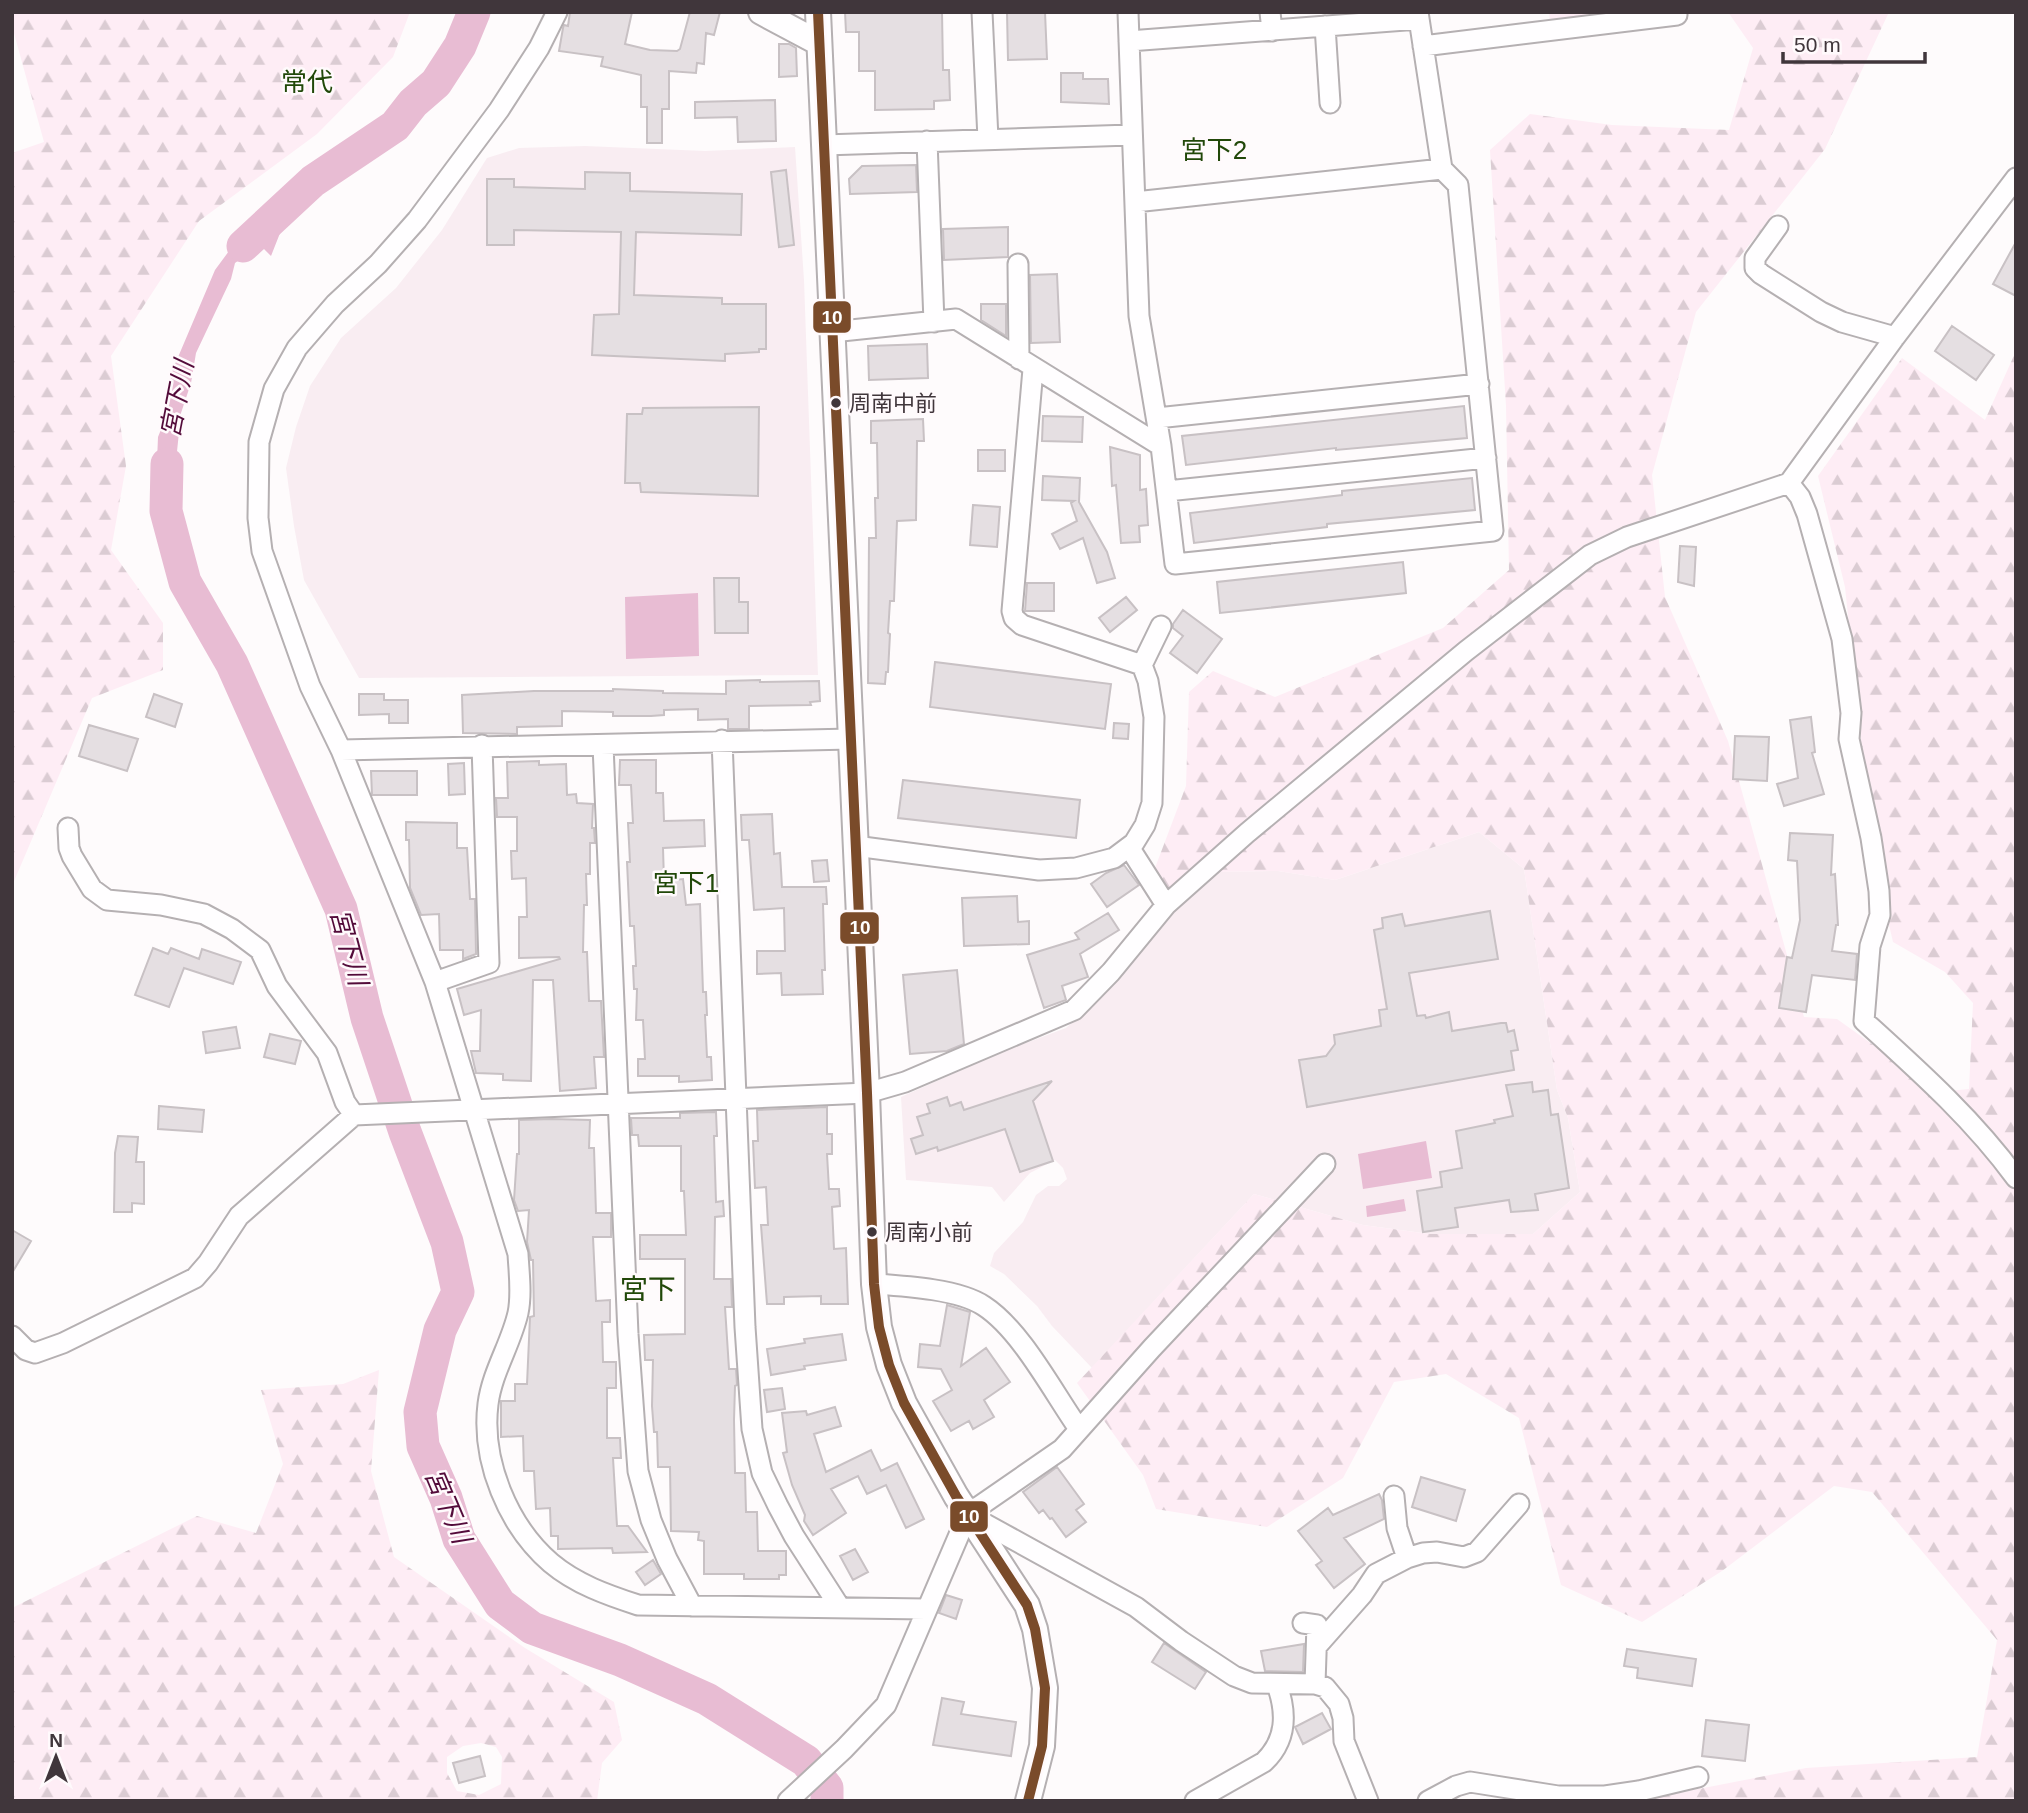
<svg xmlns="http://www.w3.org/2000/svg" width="2028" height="1813" font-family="Arial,'Noto Sans JP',sans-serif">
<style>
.built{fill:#f9edf2}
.forest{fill:url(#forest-firs);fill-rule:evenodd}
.pitch{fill:#feedf5}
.water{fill:#e8bcd3}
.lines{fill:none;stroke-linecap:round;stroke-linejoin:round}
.river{stroke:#e8bcd3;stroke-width:33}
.building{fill:#e5dfe2;stroke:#c8c1c4;stroke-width:2}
.minor-casing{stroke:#b5b0b2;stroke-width:23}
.tertiary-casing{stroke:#b5b0b2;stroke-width:28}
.minor{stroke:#fffeff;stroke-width:19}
.tertiary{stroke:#fffeff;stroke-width:24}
.bus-1-casing{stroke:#fffafc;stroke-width:16}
.bus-1{stroke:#7a4b2a;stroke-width:10}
.bus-dot{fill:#40363b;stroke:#fffafc;stroke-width:2.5}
.labels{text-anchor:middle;stroke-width:5;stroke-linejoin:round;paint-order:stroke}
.bus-label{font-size:22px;fill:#40363b;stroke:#fffafc;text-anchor:start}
.neighbourhood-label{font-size:26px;fill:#214809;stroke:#fffafc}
.water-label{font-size:26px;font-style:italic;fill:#530b3a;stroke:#fffafc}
.quarter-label{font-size:28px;fill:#214809;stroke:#fffafc}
.line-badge{stroke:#fffafc;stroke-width:2.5}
.badge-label{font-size:19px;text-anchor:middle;font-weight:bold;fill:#fff}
</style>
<defs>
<pattern id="forest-firs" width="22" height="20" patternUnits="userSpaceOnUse" patternTransform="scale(1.75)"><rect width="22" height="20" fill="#feedf5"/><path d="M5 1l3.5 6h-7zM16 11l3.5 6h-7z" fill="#dbccd3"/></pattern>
</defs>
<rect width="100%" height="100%" fill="#fefbfc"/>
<!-- built -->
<path class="built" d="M585 146 705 151 795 147 804 280 818 675 359 678 304 580 294 526 286 468 296 427 310 386 341 338 396 288 442 230 487 158 519 148Z
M1479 832 1524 869 1557 1090 1568 1118 1580 1192 1533 1234H1430L1363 1225 1254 1194 1092 1368 1052 1326 1037 1306 1004 1274 990 1266 994 1253 1023 1222 1036 1195 1048 1186H1059L1067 1179 1063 1168 1055 1160 1030 1173 1004 1202 992 1187 906 1180 901 1097 999 1053 1066 1028 1113 986 1169 917 1213 872 1278 871 1335 880Z"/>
<!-- forest -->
<path class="forest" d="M12 12H410L393 57 317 134 199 221 111 356 126 466 111 550 163 623V670L92 698 12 886V153L44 142 12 26Z
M1728 12H1889L1825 149 1696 312 1652 475 1665 597 1728 741 1804 1017 1837 1019 1939 1092 1969 1089 1973 1003 1945 972 1893 942 1873 856 1845 587 1818 476 1902 358 1985 420 2016 351V1801H1637L1806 1768 1977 1757 1997 1640 1872 1492 1834 1486 1722 1571 1642 1622 1561 1585 1519 1418 1446 1374 1394 1382 1343 1478 1267 1527 1156 1509 1143 1475 1077 1383 1254 1194 1363 1225 1430 1234H1533L1580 1192 1568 1118 1557 1090 1524 869 1479 832 1335 880 1278 871 1213 872 1167 888 1155 868 1186 786 1189 692 1213 671 1275 697 1443 628 1509 570 1506 406 1490 150 1530 114 1612 125 1729 130 1753 48Z
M379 1370 371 1471 394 1557 525 1648 614 1702 622 1740 602 1763 597 1801H12V1608L197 1516 256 1533 283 1464 261 1390 343 1384ZM481 1743 496 1747 502 1757 501 1784 479 1795 457 1791 447 1773V1757L463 1746Z"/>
<!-- pitch -->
<path class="pitch" d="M1549 12H1630L1550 21Z"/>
<!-- water -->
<path class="water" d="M271 209 284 223 271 256 260 245 235 263 231 279 196 353 191 383 181 413 171 509 155 510 158 437 162 427 160 423 173 369 215 270 229 251 248 232 247 227 256 220 258 214Z
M698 593 699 656 626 659 625 597Z
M1426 1141 1432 1178 1363 1189 1358 1154Z
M1404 1199 1406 1211 1367 1217 1366 1206Z"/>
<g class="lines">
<!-- river -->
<path class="river" d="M243 246 313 181 395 126 413 103 436 83 460 46 474 12
M167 464 166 511 185 582 232 664 341 909 367 1018 405 1132 447 1242 458 1292 440 1330 420 1412 423 1446 446 1498 459 1539 500 1604 532 1628 620 1660 707 1699 806 1761 827 1788V1801"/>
</g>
<!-- building -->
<path class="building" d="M570 12H632L625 44 650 50 677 51 680 49 690 12H720L714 35 706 33 704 64 697 63 696 73 669 71V109H662V143H647V107H641V75L601 66 603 57 559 51 563 28 564 25 568 26Z
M845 12H942L943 70H949L950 100 934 101V109L875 110V71H859V32H846Z
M1007 12H1045L1047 59 1008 60Z
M779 44H789L796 48 797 76 779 77Z
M1061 73H1083V79H1108L1109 104 1061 102Z
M775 100 776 141 738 142 737 117 695 118V102Z
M916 165 917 192 850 194 849 179 862 166Z
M786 170 794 245 779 247 771 172Z
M585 172 630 173V191L742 194 741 235 636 232 634 295 722 298V304H766V349H759V352L725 354V361L592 355 594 315 619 314 621 232 514 230V245H487V179H514V187L585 189Z
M1008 227V257L944 260 943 229Z
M2016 242V296L1993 284Z
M1057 274 1060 342 1031 343 1030 275Z
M981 304H1006V336L981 320Z
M1952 326 1994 355 1976 380 1935 351Z
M927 344 928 378 869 380 868 346Z
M1464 406 1467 438 1336 450V448L1186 465 1182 436Z
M759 407 758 496 641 492 640 483H625L627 414H642L643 408Z
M1043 416 1083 417 1082 442 1042 441Z
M923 419 924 441H917L916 520 897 521 894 601H890L888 633 890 634 888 672H886L885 684 868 683 869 538H876L875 498H878L877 443H871V421Z
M1110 447 1140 455V490L1146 489 1148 525 1139 526 1140 542 1121 543 1116 485 1112 486Z
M978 450H1005V471H978Z
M1043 476 1080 478 1079 502 1107 552 1115 578 1097 583 1083 538 1060 549 1052 534 1077 521 1071 503 1074 501 1042 500Z
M1472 478 1475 510 1327 524V527L1194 543 1190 513 1342 495V491Z
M973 505 1000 507 997 547 970 545Z
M1680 546 1696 547 1694 586 1678 582Z
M1403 562 1406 593 1220 613 1217 582Z
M714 578H739V602H748V633H715Z
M1027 583H1054V611H1025Z
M1126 597 1137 610 1110 632 1099 618Z
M1183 610 1222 639 1197 673 1170 653 1183 636 1173 628V624Z
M935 662 1111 684 1105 729 930 707Z
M760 680V682L819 681 820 701 810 702 811 705 749 706V729H728V719L698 720V709L664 710V715L651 716H613V712L562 711V726L517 727V734L463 733 462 695 534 691H613V689L663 691V693L726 694V681Z
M154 694 182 704 175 727 146 717Z
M359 694H384V700H408V723H389V714L359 715Z
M1811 717 1815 752 1812 753 1824 794 1784 806 1777 784 1798 778 1790 720Z
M1114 723 1129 724 1128 739 1113 738Z
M89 725 138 739 127 771 79 756Z
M1735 736 1769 737 1767 781 1733 779Z
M620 760H656V793H663L664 821 704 820 705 846 663 848 664 881 683 879 686 905 700 904 703 992H706L707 1015H705L707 1057H711L712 1080 679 1082V1076H638V1059H645L643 1020H636L637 989H634L633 966H636L634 926H630L627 862H630L628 823H633L631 785H619Z
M539 761V765L566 764 567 795 576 794 577 803 593 804 592 828H594L595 843H590V874H586L587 905H584L583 952H587L589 1001H601L604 1057H594L596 1088 560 1091 553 980H533L531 1081 503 1080V1074L476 1073 471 1051H480L481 1010 464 1015 457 989 560 959 559 957 519 958V917H527L526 878 512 879 511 851H517V817H497L496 798H508L507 762Z
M464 763 465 794 449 795 448 764Z
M371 771H417V795H372Z
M903 780 1080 800 1076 838 898 818Z
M772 814 774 854 780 853 782 887H826L827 904H823L825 970H822L823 994 782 995 781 973 757 974V951H785L784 908 754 910 749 840H742L741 815Z
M406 822 457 823V848H467L470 899H475L476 954 463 959V950H440L439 914 421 915 410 888 409 840H406Z
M1790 833 1833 835 1831 875 1835 874 1838 925H1836L1832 951 1857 954 1855 980 1812 975 1806 1012 1779 1008 1787 957 1792 958 1800 920 1797 861 1788 860Z
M827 860 829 881 814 882 812 861Z
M1124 865 1139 885 1107 907 1091 884 1106 873Z
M1017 896 1018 922 1029 921V944L964 946 962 898Z
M1490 911 1498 959 1409 973 1417 1016 1425 1015 1426 1018 1449 1012 1452 1031 1501 1023H1506L1508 1032 1514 1030 1518 1050 1511 1051 1514 1070 1307 1107 1299 1060 1326 1056 1335 1044 1334 1035 1381 1026 1379 1010 1387 1009 1374 930 1383 928 1382 918 1402 914 1405 926Z
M1108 913 1119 930 1080 954 1088 977 1062 986 1066 1000 1044 1008 1027 955 1079 939 1075 933Z
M153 948 168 954 171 948 199 959 202 949 241 962 233 984 184 968 169 1007 135 995Z
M957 970 964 1044 947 1051 910 1054 903 975Z
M236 1027 240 1048 206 1053 203 1032Z
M270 1034 301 1041 295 1064 264 1057Z
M1052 1081 1033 1101 1053 1161 1020 1172 1005 1129 938 1151 937 1147 916 1154 911 1139 923 1135 917 1117 930 1113 927 1104 947 1097 950 1106 961 1102 964 1110Z
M1532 1082 1533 1092 1548 1090 1551 1115 1558 1114 1569 1188 1535 1194 1538 1210 1511 1212 1509 1200 1455 1208 1458 1227 1423 1232 1417 1191 1442 1187 1440 1172 1462 1168 1456 1131 1495 1123 1494 1120 1513 1116 1506 1085Z
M159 1106 204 1110 202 1132 158 1129Z
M827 1107V1134H832V1154H827L829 1189H839L840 1206 832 1207 834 1249 846 1248 848 1304H821V1296L784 1297V1304H767L761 1225H768L766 1187 755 1188 753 1141H758L757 1110Z
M716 1112 717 1136H714L716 1202 723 1201 724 1216 715 1217 714 1279H731L732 1307H725L729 1369H736L737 1385 735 1386 734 1420 735 1473H745L746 1512H757L758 1551H786V1575H779V1579H744V1574H704V1541L698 1540 699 1532 671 1531 670 1467H658L657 1432H654L652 1406 653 1360H645L644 1335 685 1334V1259H640V1235H686L684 1191H681V1146H639L638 1135H632L631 1118H680V1113Z
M552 1119 590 1120 589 1148H594L596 1213H611V1237H593L596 1301 610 1300V1322H602L603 1362H616V1388H607V1438H620L621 1458H613L617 1526H628L647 1552 613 1553 612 1548 558 1549V1536H551L550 1508 536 1509 534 1471H524L523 1436 501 1437V1401H515V1384H527L530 1317 534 1316 533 1260H531L527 1242 529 1210 518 1211 514 1200 517 1154H519V1120Z
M118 1136 138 1137 136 1162H144V1204L132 1203V1212H114L115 1153Z
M12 1230 31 1241 12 1273Z
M947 1305 970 1312 961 1366 986 1348 1010 1382 984 1400 994 1417 973 1429 969 1421 951 1431 933 1401 952 1390 941 1369 918 1367 920 1344 940 1346Z
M842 1334 846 1360 804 1366 805 1369 771 1375 767 1349 805 1343 804 1339Z
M782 1388 785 1409 767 1412 764 1390Z
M835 1407 841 1426 814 1434 826 1472 871 1450 881 1471 897 1463 924 1519 906 1528 886 1485 867 1494 858 1476 831 1489 846 1513 813 1535 804 1521 805 1515 792 1485 783 1453 787 1452 782 1413 806 1411 807 1415Z
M1057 1467 1084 1504 1076 1510 1086 1522 1066 1537 1052 1518 1050 1519 1043 1510 1039 1513 1023 1492Z
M1421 1477 1465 1490 1456 1521 1412 1507Z
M1379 1494 1382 1500 1384 1519 1344 1538 1365 1564 1334 1588 1316 1565 1322 1561 1298 1531 1328 1508 1333 1515Z
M855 1549 868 1572 853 1580 840 1556Z
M653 1560 661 1574 645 1585 636 1572Z
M946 1595 962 1600 956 1619 939 1613Z
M1164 1643 1206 1672 1195 1689 1152 1662Z
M1304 1644 1303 1672 1265 1671 1261 1651Z
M1627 1649 1696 1659 1692 1686 1637 1678 1638 1668 1624 1666Z
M942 1698 964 1702 961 1714 1016 1722 1011 1756 933 1745Z
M1322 1713 1331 1729 1303 1744 1295 1727Z
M1706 1720 1749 1725 1745 1761 1702 1756Z
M480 1756 485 1776 459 1783 453 1763Z"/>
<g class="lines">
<!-- minor casing -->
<g class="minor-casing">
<path id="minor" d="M557 12 539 48 499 110 417 220 378 264 335 304 297 348 274 389 259 442 258 518 262 551 310 686 341 750 435 982 518 1254C519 1273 522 1294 518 1313 511 1344 492 1372 488 1404 481 1461 508 1526 551 1563 576 1584 607 1595 638 1605L926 1609
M982 12 988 139
M1128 12 1139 316 1161 446 1175 564 1493 531 1458 185 1442 169 1418 12
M1270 12 1272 31
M1325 26 1330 103
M1129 41 1419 19
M1423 46 1677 15
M927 141 934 322
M824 145 1131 135
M1135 202 1442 169
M1778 226 1755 258V268L1761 274 1821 312 1842 322 1895 337
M1018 264 1019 359
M832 332 956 319 1161 446
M1157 418 1479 384
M1789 483 1800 497 1807 514 1842 639 1851 713 1849 739 1871 838 1879 891 1880 915 1870 946 1864 1021C1918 1070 1973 1119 2016 1178
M1167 491 1486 458
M1142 665 1161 626
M722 740 745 1327 752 1429 762 1473 778 1506 794 1536 839 1606
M603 745 628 1334 638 1471 651 1520 667 1559 692 1606
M341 750 851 739
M68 828 69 848 72 856 92 889 107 900 161 905 204 914 232 929 260 950 277 986 327 1053 345 1102 354 1115
M855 846 1039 870 1076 868 1114 858 1134 843 1145 825 1152 803 1154 717 1148 681 1142 665 1022 625 1014 618 1012 611 1033 369
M1129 847 1166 905
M435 982 489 963 482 745
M874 1284C904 1286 959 1289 984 1306 1021 1330 1053 1392 1079 1429
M12 1336 26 1350 35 1353 63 1343 195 1278 208 1263 239 1216 354 1115 867 1093 905 1082 1074 1010 1111 972 1166 905 1247 833 1466 651 1590 555 1627 537 1789 483 1895 337 2016 178
M1394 1496 1397 1528 1407 1558
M969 1515 1136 1607 1181 1641 1234 1676 1252 1683 1315 1684 1325 1687 1339 1704 1343 1718 1344 1741 1368 1801
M1303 1623 1317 1625 1315 1684
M1317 1646 1362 1595 1376 1574 1407 1558 1423 1553 1437 1552 1464 1557 1477 1552 1519 1504
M788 1801 844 1749 886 1705 968 1514 1062 1449 1152 1348 1325 1164
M1195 1801 1264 1762C1287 1740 1287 1713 1277 1685
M1428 1801 1456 1786 1470 1782 1558 1796H1605L1639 1791 1698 1777"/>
</g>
<!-- tertiary casing -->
<g class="tertiary-casing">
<path id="tertiary" d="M761 12 819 43
M818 12 867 1093 874 1284 879 1327 889 1365 904 1403 956 1496 1027 1605 1035 1629 1045 1688 1042 1746 1028 1801"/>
</g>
<!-- minor -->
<use href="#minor" class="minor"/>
<!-- tertiary -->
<use href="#tertiary" class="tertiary"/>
<!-- bus-1 casing -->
<g class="bus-1-casing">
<path id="bus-1" d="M818 12 867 1093 874 1284 879 1327 889 1365 904 1403 956 1496 1027 1605 1035 1629 1045 1688 1042 1746 1028 1801"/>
</g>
<!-- bus-1 -->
<use href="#bus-1" class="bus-1"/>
</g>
<!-- markers -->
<g class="bus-dot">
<circle cx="836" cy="403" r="6"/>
<circle cx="872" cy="1232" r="6"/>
</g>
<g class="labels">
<!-- bus labels -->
<g class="bus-label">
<text x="849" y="411">周南中前</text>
<text x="885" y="1240">周南小前</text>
</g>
<!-- neighbourhood labels -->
<g class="neighbourhood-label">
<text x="307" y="91">常代</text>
<text x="1214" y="159">宮下2</text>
<text x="686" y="892">宮下1</text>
</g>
<!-- water labels -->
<g class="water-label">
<text transform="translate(177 399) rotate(-79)" y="9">宮下川</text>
<text transform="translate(349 947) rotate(75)" y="9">宮下川</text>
<text transform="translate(448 1506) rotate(67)" y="9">宮下川</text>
</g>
<!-- quarter labels -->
<g class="quarter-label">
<text x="648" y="1299">宮下</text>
</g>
</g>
<g class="line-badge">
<rect x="812" y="300" width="40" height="34" rx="7" fill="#7a4b2a"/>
<rect x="839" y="911" width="41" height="34" rx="7" fill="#7a4b2a"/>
<rect x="949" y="1500" width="40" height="33" rx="7" fill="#7a4b2a"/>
</g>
<g class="badge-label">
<text x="832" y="324">10</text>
<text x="860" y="934">10</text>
<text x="969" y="1523">10</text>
</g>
<!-- border -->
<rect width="2028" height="1813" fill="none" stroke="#40363b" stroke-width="28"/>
<!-- north arrow -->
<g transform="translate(56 1757)" stroke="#fffafc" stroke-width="5" paint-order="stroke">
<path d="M0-5L12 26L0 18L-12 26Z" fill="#40363b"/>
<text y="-10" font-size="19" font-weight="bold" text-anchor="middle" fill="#40363b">N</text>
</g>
<!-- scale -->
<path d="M1783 52v10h142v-10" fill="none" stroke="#40363b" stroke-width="3.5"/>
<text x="1794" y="52" font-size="21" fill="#40363b" stroke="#fffafc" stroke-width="5" paint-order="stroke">50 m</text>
</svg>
